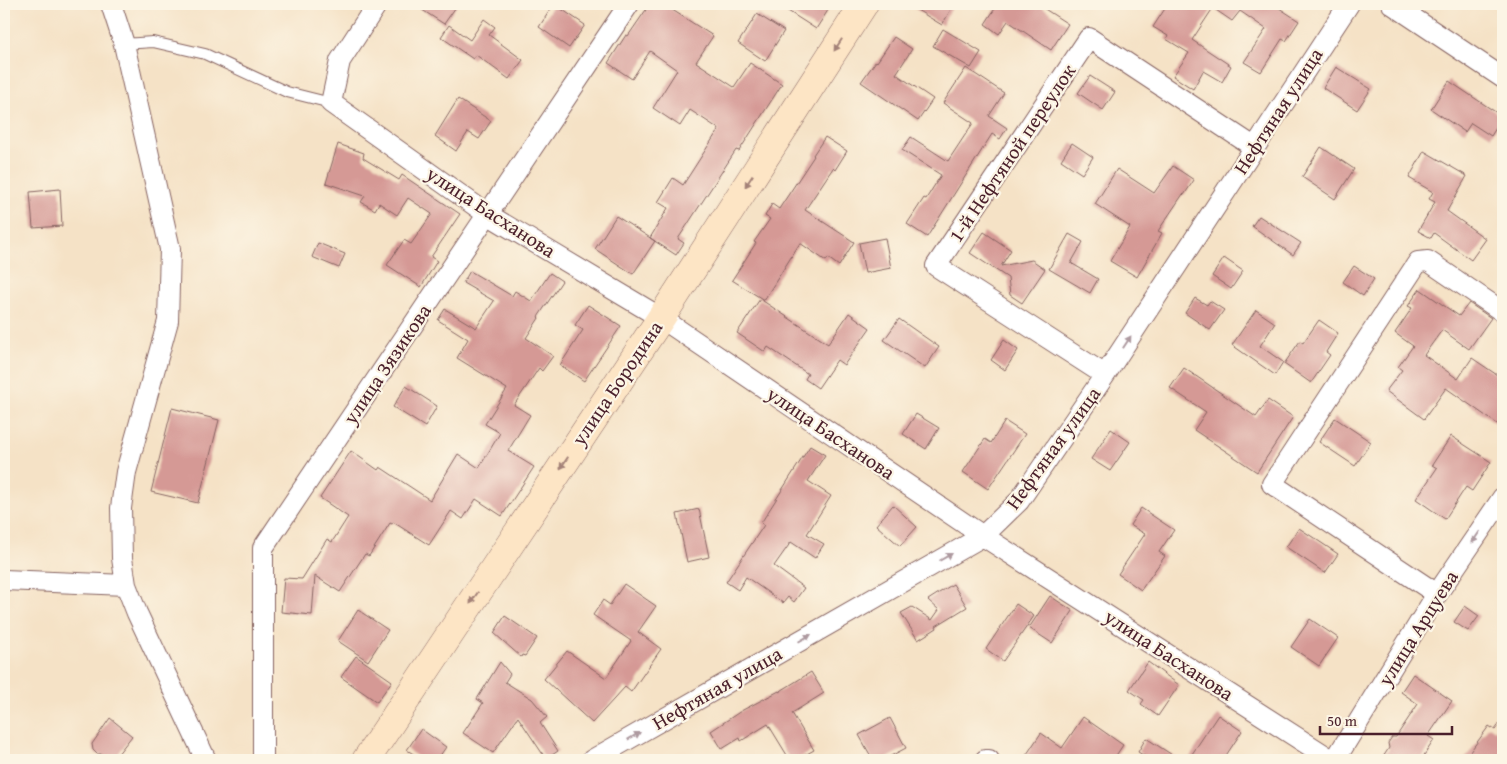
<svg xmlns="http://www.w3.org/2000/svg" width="1507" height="764" font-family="'Gentium Book Plus',serif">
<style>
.building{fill:#d59995}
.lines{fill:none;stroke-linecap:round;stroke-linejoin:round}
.lane-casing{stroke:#866361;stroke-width:12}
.street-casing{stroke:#866361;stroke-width:22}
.secondary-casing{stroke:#866361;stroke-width:29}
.lane{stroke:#fff;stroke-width:10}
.street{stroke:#fff;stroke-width:20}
.secondary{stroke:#fde5c5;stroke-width:28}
.oneway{fill:#a48278}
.oneway2{fill:#ae9aa0}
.labels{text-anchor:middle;stroke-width:4.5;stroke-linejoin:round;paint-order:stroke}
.street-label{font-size:20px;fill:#4a1f2b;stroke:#fcf5e5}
</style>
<rect width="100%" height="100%" fill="#fcf5e5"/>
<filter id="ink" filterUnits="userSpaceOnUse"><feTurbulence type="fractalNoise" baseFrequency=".02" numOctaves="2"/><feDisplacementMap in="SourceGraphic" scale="10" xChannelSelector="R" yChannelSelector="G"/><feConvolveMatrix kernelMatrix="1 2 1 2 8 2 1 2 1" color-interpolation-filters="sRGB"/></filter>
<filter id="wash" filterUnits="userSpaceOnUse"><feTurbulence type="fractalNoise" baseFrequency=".0096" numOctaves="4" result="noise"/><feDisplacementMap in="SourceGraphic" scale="20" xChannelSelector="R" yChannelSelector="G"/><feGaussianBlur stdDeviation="1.12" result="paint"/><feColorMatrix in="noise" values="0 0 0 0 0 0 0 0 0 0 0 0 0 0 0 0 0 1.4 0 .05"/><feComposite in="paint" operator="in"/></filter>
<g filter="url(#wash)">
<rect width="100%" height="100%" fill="#f5e2c6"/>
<g id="blocks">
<!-- building -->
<path class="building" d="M413 4H458L444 24Z
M554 4 585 25 569 48 539 27Z
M650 4H663L713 36 696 62 734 87 750 63 782 84 739 151 736 150 678 239 684 243 676 255 650 238 668 208 658 202 673 178 683 185 719 129 690 110 680 126 653 108 677 70 650 51 632 79 608 63 626 35 628 36Z
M777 4H832L816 29Z
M907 4H954L942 25Z
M998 4H1037L1068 24 1051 50 1008 21 999 34 985 24Z
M1168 4H1273L1299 21 1286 41 1282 39 1261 72 1244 62 1266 29 1240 11 1232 21 1213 8 1192 40 1231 66 1222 82 1203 71 1193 89 1173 76 1189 53 1166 39 1168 36 1153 27Z
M757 14 784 31 765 61 738 43Z
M484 19 495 27 489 35 523 60 509 79 476 55 473 59 441 37 449 25 470 40Z
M943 29 981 52 971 68 933 46Z
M894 37 912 49 896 74 933 99 918 121 861 82 876 61 877 62Z
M1336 67 1371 89 1357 110 1323 88Z
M966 68 1004 93 989 116 1007 128 1000 139 992 134 927 237 907 224 924 198 926 199 941 175 902 150 911 137 948 161 973 123 943 103Z
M1090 76 1115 92 1103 110 1078 93Z
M1449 81 1503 117 1491 136 1471 123 1465 132 1431 109Z
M458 99 491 121 479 139 468 132 456 151 435 136Z
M825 137 847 151 835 170 833 168 805 210 854 242 839 266 828 258 826 261 800 243 764 300 732 280 756 243 754 242 770 219 765 216 772 204 779 209 814 156 813 155Z
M1072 143 1093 157 1082 174 1061 160Z
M338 144 364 153 363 158 399 180 402 175 460 214 431 257 437 261 421 287 387 265 404 240 411 244 432 214 408 198 397 215 379 203 375 210 361 202 365 196 326 183Z
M1321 147 1354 169 1335 199 1302 177Z
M1424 151 1467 176 1447 211 1486 239 1471 260 1434 233 1431 238 1418 231 1435 202 1429 199 1433 192 1409 178Z
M1173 166 1194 180 1184 195 1183 194 1158 231 1162 233 1137 277 1110 261 1130 227 1095 204 1117 169 1154 193Z
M60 189 62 226 33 228 30 192Z
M616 216 655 241 633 274 595 249Z
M1259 216 1301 243 1293 255 1252 226Z
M984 232 1011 250 1001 266 1032 260 1045 269 1022 303 1010 295 1008 278 970 253Z
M1069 234 1083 242 1071 263 1098 279 1090 293 1049 269Z
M885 238 891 268 865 273 859 243Z
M318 243 345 254 339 268 312 257Z
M1224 258 1243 271 1231 289 1212 276Z
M1354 266 1374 279 1363 296 1343 282Z
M470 271 512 296 515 291 531 301 550 273 562 281 538 317 539 318 526 338 553 356 542 371 539 368 514 405 530 415 508 451 534 467 502 516 476 499 463 519 451 511 429 545 393 522 392 524 390 523 369 556 365 554 340 592 315 576 312 615 281 612 284 578 302 579 327 539 332 542 348 517 320 498 351 451 378 470 380 467 430 500 458 454 479 468 500 433 485 424 507 389 457 358 468 339 438 320 445 309 476 328 494 301 463 283Z
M1420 289 1459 316 1469 303 1491 318 1469 349 1442 330 1424 355 1458 379 1472 358 1503 379V428L1446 388 1424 419 1386 391 1402 370 1398 367 1413 346 1395 333 1412 308 1408 306Z
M1195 298 1207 305 1210 301 1224 310 1210 330 1185 313Z
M760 299 828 344 849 313 870 328 844 365 837 360 818 388 805 379 808 374 768 347 765 352 737 333Z
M588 305 621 326 584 381 560 365 583 330 575 325Z
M1256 310 1275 323 1260 346 1283 362 1275 375 1232 345Z
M899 319 939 347 925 368 884 340Z
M1319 320 1338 333 1326 352 1330 355 1311 383 1284 364 1300 341 1303 343Z
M1004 340 1018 350 1005 370 991 360Z
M1184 368 1256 417 1268 400 1293 417 1257 472 1194 430 1206 412 1170 388Z
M406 386 437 406 425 427 393 407Z
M172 408 219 420 198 503 151 492Z
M916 414 939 428 926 449 903 434Z
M1335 418 1371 442 1355 466 1319 442Z
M1005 421 1025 434 988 489 963 472 985 439 991 443Z
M1111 429 1130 442 1110 471 1091 459Z
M1451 436 1491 462 1472 491 1466 487 1445 519 1416 499 1437 468 1432 465Z
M810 446 825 455 808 481 831 496 807 534 824 544 815 558 791 542 774 566 804 588 794 602 788 597 783 603 746 577 738 590 726 582 764 525 761 523Z
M893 505 917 527 900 546 876 525Z
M1141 508 1174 530 1159 552 1165 556 1141 590 1118 574 1145 534 1130 525Z
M699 509 709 557 687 562 677 514Z
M1299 528 1338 554 1325 573 1286 547Z
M624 584 656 606 638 632 661 649 631 692 625 687 592 723 544 679 567 651 606 678 631 641 593 615 603 600 610 605Z
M953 584 967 607 936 626 937 628 918 640 901 613 912 607 932 620 939 610 928 600Z
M1050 596 1073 611 1052 643 1029 628Z
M1016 604 1034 616 1003 661 986 649Z
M1465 606 1479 616 1468 631 1454 622Z
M358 610 388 630 368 661 338 641Z
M505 616 537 638 525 656 522 655 521 657 494 633Z
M1310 619 1338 638 1319 666 1291 647Z
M356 656 392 681 377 702 341 677Z
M500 662 510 674 505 682 532 699 547 717 540 723 558 751 546 759 518 717 493 753 463 733 483 703 477 699Z
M1148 662 1179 685 1158 716 1141 704 1144 700 1129 690Z
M811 672 824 693 792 713 814 750 796 760H790L768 724 741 741 740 738 722 749 711 731 741 711 779 691V692Z
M1413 674 1452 701 1428 736 1434 740 1421 760H1381L1389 748 1388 743 1392 737H1396L1418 704 1401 692Z
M1218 715 1242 731 1223 760H1188Z
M1083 717 1123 745 1113 760H1023L1041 733 1062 748Z
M110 718 132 736 113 760H108L101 754H97L93 750 92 744Z
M890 718 906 748 883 760H873L859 735Z
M1503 719V760H1464L1489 726 1495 730Z
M421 729 446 747 437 760H423L407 750Z
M1146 738 1180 760H1151L1138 752Z"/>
</g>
</g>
<g filter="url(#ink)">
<use href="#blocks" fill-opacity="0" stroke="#866361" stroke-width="1"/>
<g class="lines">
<!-- lane casing -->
<g class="lane-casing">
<path id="lane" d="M124 44 153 42 205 54 287 92 331 103"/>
</g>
<!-- street casing -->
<g class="street-casing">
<path id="street" d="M111 4 124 44 170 249 168 321 126 472 121 508 122 558 126 585 137 613 206 760
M377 4 340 61 331 103 487 214 661 318 983 536 1332 760
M1392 4 1503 78
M1105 375 936 266 1089 38 1254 147
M4 580 126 585
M1437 594 1272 484 1418 262 1428 261 1503 312
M263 760V548L629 4
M592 760 983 536 1019 501 1105 375 1349 4
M985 760H989
M1335 760 1437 594 1503 497"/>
</g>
<!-- secondary casing -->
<g class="secondary-casing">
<path id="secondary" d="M366 760 661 318 864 4"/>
</g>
<!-- lane -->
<use href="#lane" class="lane"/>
<!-- street -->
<use href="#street" class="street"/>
<!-- secondary -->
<use href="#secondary" class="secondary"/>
</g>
<!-- one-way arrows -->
<defs><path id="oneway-solid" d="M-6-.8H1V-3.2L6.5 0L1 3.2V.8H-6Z" transform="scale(1.25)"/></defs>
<g class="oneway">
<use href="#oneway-solid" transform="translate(838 45) rotate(123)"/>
<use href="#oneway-solid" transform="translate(749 181) rotate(123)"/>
<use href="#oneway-solid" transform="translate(564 463) rotate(124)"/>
<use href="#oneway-solid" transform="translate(474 598) rotate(124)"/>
</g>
<g class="oneway2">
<use href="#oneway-solid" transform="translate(1127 342) rotate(-57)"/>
<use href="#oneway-solid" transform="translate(1476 537) rotate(124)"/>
<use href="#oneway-solid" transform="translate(946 557) rotate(-30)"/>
<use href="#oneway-solid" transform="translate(805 638) rotate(-30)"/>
<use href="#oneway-solid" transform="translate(634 736) rotate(-30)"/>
</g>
</g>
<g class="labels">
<!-- street labels -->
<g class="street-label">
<text transform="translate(1278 111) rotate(-57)" y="7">Нефтяная улица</text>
<text transform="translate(1012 153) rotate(-56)" y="7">1-й Нефтяной переулок</text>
<text transform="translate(491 212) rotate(33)" y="7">улица Басханова</text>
<text transform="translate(387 364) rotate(-56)" y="7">улица Зязикова</text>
<text transform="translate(617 383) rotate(-56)" y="7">улица Бородина</text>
<text transform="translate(831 433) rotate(34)" y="7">улица Басханова</text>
<text transform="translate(1053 448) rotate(-54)" y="7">Нефтяная улица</text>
<text transform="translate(1418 628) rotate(-58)" y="7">улица Арцуева</text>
<text transform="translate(1169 655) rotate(33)" y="7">улица Басханова</text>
<text transform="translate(717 688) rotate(-30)" y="7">Нефтяная улица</text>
</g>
</g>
<!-- margin -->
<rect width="1507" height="764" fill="none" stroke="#fcf5e5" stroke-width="20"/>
<!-- scale -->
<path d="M1320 726v8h132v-8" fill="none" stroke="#4a1f2b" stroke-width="2.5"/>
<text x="1327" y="726" font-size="15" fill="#4a1f2b" stroke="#fcf5e5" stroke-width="4" paint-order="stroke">50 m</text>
</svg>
